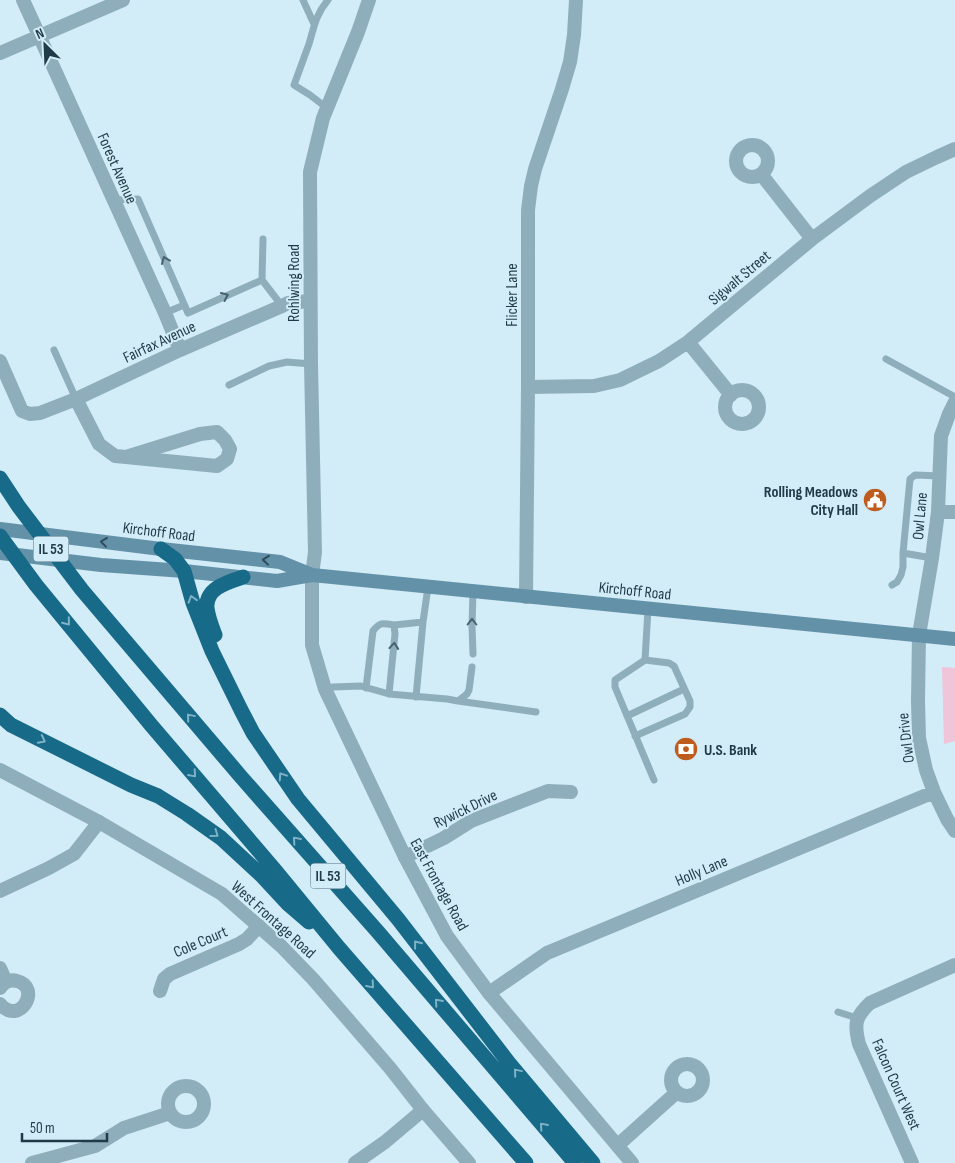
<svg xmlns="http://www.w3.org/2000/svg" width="955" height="1163" font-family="'Sofia Sans Condensed',sans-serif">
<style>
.green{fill:#f0c4d9}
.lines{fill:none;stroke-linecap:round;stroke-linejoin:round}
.service{stroke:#8faebc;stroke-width:7}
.minor{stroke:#8faebc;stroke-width:14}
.tertiary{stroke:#8faebc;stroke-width:14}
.secondary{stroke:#6391a7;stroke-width:14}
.motorway{stroke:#186a89;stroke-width:15}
.oneway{stroke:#466370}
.oneway2{stroke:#2d4c5a}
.oneway3{stroke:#7eb2c6}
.labels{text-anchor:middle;stroke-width:4;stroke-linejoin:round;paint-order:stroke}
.shield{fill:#d2ecf8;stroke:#55707c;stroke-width:1}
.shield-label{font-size:15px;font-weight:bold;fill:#1f3b47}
.street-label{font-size:16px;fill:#1f3b47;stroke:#d2ecf8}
.poi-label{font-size:16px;font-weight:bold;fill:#1f3b47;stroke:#d2ecf8;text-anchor:end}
</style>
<rect width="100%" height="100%" fill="#d2ecf8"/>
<!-- green -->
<path class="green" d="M942 667 955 668V741L944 744Z"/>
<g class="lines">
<!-- service -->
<path class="service" d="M303 0 314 24
M327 108 310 95 294 85C299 71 304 58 309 44 314 27 316 14 328 0
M114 200 138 199 188 313 262 280 282 306
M262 280 263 239
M165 313 184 305
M54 350 76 399
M886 359 955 397
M229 385 269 366 287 362 311 364
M903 553 932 558
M892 585 897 582 901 575 903 567V553L910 479 915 475 940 476
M473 591 472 626 473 654
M648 609 645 660 615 680V687L654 780
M394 625 423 622
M366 688 373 631C380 622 383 623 394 625L395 634 389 694
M325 689 333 687 361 686 389 694 447 699 458 701 467 694 469 690 472 667
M416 697 423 622 428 587
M458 701 536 712
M627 716 684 689
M635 736 685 714 690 707V701L674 666 669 663 645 660
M838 1012 857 1018"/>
<!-- minor -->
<path class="minor" d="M23 0 165 313 180 350
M0 53 123 0
M736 161a16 16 0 1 1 32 0a16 16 0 1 1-32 0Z
M761 174 812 239
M688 342 731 395
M0 361 22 411 30 414 40 413 76 399 180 350 282 306 288 303 310 301
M528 387 594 386 620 380 659 361 688 342 812 239 870 196 906 172 937 157 955 149
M725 407a17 17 0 1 1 34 0a17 17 0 1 1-34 0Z
M76 399 99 444 115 456 126 457 217 466 227 459 230 449 225 440 217 432 200 434 126 457
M955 402 949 414 941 436 938 512 932 558 919 635 918 701 919 738 926 770 934 792 947 819 955 831
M938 512H955
M526 597 528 387V210L531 186 535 169 562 89 570 62 574 35 576 0
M405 857 444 838 471 821 548 791 571 792
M0 891 49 868 74 854 99 822
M0 968 6 982
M0 988C4 982 10 979 17 981 42 987 20 1027 0 1004
M160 991 164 979 170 974 239 944 247 939 259 926
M489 993 547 953 934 792
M671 1080a16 16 0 1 1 32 0a16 16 0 1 1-32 0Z
M168 1104a18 18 0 1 1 36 0a18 18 0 1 1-36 0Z
M618 1145 677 1092
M32 1163 95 1146 124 1128 170 1113
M355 1163 385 1142 423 1110
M912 1163 859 1044C854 1024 855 1017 870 1003L955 965"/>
<!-- tertiary -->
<path class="tertiary" d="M369 0 358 32 323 118 310 172 311 364 315 552 312 575V645L325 689 405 857 447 936 489 993 632 1163
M0 770 99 822 222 894 281 946 313 979 390 1068 423 1110 469 1163"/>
<!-- secondary -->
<path class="secondary" d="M0 529 161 549 280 562 312 575
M0 553 101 565 184 571 277 581 312 575 955 639"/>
<!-- motorway -->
<path class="motorway" d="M0 478 19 507 82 590 242 778 378 932 575 1163
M0 536 36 585 151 725 275 870 339 948 526 1163
M161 549 175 559 184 571 193 603 212 651 241 710 253 733 298 799 398 919 509 1063 593 1163
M215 635C212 627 208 617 207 608 205 588 228 582 243 577
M0 715 11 725 131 785 158 796 187 814 221 838 261 875 287 903 309 922"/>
</g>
<!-- one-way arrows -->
<defs><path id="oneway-chevron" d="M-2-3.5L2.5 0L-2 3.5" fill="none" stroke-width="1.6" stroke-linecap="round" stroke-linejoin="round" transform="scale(1.25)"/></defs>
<g class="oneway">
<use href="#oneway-chevron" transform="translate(165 260) rotate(-113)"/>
<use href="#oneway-chevron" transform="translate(225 296) rotate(-24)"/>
<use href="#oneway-chevron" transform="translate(472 622) rotate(-90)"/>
<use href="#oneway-chevron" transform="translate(394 646) rotate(-85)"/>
</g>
<g class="oneway2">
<use href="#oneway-chevron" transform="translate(104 542) rotate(-173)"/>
<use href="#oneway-chevron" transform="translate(266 560) rotate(-174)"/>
</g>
<g class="oneway3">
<use href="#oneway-chevron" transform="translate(192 599) rotate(-107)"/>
<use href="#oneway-chevron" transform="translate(67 622) rotate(51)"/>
<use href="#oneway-chevron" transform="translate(190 717) rotate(-130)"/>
<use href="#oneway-chevron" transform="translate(42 740) rotate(27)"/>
<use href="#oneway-chevron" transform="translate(193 774) rotate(49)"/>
<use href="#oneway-chevron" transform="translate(282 776) rotate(-124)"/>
<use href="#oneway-chevron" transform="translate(215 834) rotate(36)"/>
<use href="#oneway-chevron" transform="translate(296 840) rotate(-131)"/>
<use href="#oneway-chevron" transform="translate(417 944) rotate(-128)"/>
<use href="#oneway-chevron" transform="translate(371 985) rotate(49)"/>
<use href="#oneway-chevron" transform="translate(438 1002) rotate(-131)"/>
<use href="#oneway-chevron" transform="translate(517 1072) rotate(-130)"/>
<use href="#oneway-chevron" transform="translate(543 1126) rotate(-131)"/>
</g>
<!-- icons -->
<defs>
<g id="civic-disc" transform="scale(1.25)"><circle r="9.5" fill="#bd5c1d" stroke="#d2ecf8"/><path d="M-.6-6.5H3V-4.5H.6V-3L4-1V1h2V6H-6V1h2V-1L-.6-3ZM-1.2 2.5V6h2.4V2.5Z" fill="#fff"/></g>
<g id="bank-disc" transform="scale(1.25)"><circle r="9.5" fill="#bd5c1d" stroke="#d2ecf8"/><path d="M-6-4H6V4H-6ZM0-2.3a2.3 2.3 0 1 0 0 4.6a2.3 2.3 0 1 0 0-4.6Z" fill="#fff"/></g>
</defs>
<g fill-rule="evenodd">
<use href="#civic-disc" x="875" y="500"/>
<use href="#bank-disc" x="686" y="749"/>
</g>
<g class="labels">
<!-- shield labels -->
<g class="shield">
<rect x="33.5" y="536.5" width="35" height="25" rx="4"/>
<rect x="310.5" y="863.5" width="35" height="25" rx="4"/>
</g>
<g class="shield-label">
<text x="51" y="554">IL 53</text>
<text x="328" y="881">IL 53</text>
</g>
<!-- street labels -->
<g class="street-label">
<text transform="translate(118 168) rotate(66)" y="6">Forest Avenue</text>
<text transform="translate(739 277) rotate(-40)" y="6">Sigwalt Street</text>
<text transform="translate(293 283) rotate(-90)" y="6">Rohlwing Road</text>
<text transform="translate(511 295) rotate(-90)" y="6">Flicker Lane</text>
<text transform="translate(159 341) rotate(-25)" y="6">Fairfax Avenue</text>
<text transform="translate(919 516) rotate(-85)" y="6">Owl Lane</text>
<text transform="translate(159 531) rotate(7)" y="6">Kirchoff Road</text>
<text transform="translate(635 590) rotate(6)" y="6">Kirchoff Road</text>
<text transform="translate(905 738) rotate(-97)" y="6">Owl Drive</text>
<text transform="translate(465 808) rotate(-26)" y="6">Rywick Drive</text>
<text transform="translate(701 870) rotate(-23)" y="6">Holly Lane</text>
<text transform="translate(440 884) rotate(61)" y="6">East Frontage Road</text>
<text transform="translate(274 919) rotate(42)" y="6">West Frontage Road</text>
<text transform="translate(200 941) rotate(-23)" y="6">Cole Court</text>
<text transform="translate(897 1084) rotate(66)" y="6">Falcon Court West</text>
</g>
<!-- poi labels -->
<g class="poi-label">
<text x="858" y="497">Rolling Meadows<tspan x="858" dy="18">City Hall</tspan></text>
<text x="704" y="755" text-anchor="start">U.S. Bank</text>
</g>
</g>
<!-- north arrow -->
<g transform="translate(45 45) rotate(336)" stroke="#d2ecf8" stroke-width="4" paint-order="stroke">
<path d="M0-4L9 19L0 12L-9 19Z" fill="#1f3b47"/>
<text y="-8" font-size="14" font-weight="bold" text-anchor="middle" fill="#1f3b47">N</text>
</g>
<!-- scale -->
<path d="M22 1133v8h85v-8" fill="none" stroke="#1f3b47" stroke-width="2.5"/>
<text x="30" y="1133" font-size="15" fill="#1f3b47" stroke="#d2ecf8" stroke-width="4" paint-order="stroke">50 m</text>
</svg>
